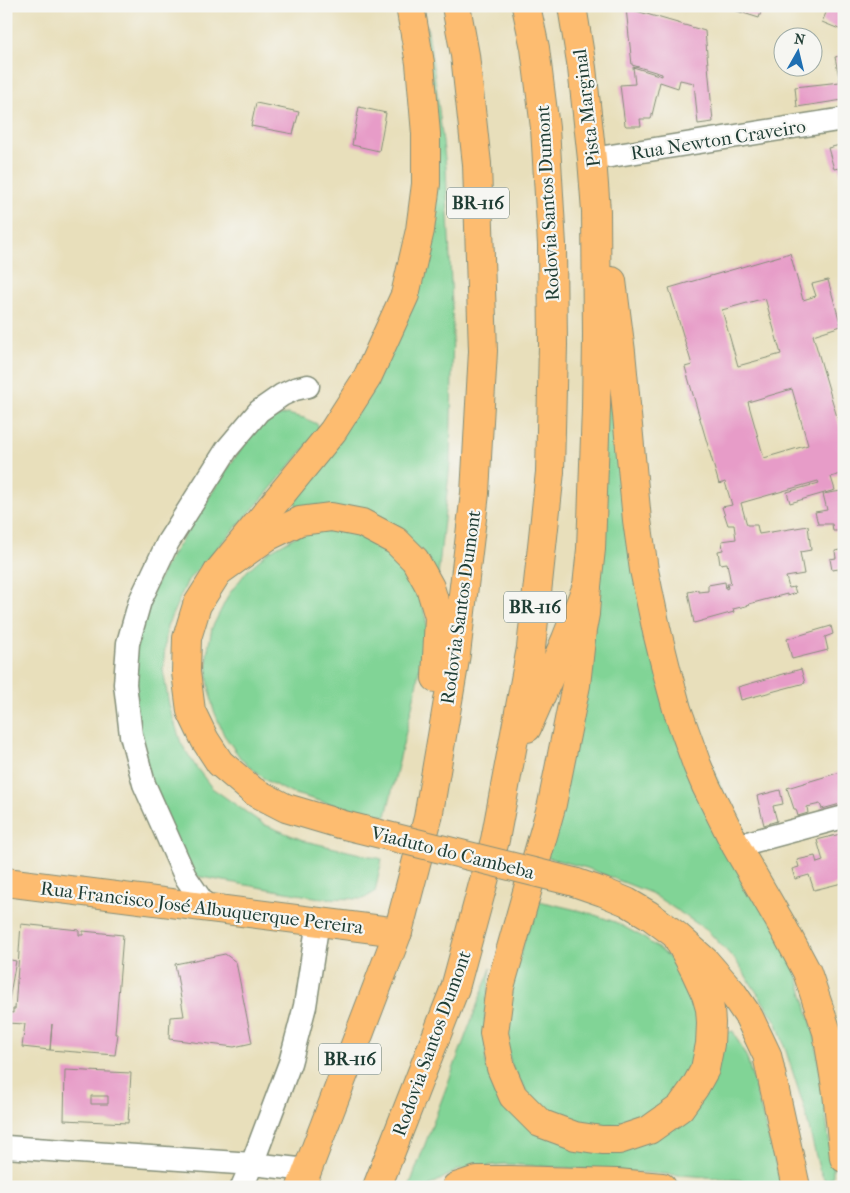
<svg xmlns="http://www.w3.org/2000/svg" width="850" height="1193" font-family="'IM FELL French Canon',serif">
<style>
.green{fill:#81d496;stroke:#508865}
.building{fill:#e79cc8;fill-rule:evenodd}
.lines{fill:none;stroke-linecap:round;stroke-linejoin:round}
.minor-casing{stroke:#848e78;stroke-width:25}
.major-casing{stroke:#848e78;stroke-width:30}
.highway-casing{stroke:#848e78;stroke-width:30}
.minor{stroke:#fff;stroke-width:22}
.major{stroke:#fdbc70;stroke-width:28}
.highway{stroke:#fdbc70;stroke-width:28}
.major-bridge-casing{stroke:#848e78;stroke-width:30;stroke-linecap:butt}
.major-bridge{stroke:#fdbc70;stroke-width:28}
.labels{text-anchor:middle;stroke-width:4.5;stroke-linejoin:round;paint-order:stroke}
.shield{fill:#f6f6f2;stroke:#60746d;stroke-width:1}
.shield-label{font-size:18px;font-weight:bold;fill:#1f3d34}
.street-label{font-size:19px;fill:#1f3d34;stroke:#f6f6f2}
</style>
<rect width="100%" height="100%" fill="#f6f6f2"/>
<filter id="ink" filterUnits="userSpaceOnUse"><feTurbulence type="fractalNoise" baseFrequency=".02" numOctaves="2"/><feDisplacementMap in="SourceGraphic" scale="10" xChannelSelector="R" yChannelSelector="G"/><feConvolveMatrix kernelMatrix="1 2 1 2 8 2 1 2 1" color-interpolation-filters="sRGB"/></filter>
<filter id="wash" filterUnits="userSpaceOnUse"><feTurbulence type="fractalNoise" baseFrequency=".0096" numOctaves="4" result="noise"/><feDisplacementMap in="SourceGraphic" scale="20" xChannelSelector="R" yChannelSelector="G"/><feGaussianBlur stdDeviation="1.12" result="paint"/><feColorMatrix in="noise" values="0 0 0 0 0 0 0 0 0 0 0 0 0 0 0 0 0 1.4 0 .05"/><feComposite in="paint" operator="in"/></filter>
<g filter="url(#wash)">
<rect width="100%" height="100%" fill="#e8dfbb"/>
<!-- green -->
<path class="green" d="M427 25 436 85 446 167 453 330 450 464 438 576 421 550 298 508 292 496 405 323Z
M610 376 637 582 797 974 815 1036 833 1168V1176L828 1180 824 1179 819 1169 804 1107 777 1023 736 961 708 931 651 893 587 868 545 857Z
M287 414 304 418 317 424 320 430 262 499 188 580 167 626 163 669 169 705 181 743 196 767 212 788 263 824 305 841 382 859 375 892 363 899 320 898 190 875 152 789 130 676 140 619 165 566 230 465 250 436 262 425 272 418Z
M328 529 351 531 394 553 411 575 422 600 427 625 414 698 386 816 327 803 291 793 267 781 242 760 224 735 213 708 208 680 207 654 212 628 229 594 248 570 268 552 302 533Z
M535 900 589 913 615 922 641 936 666 954 687 978 699 1008 701 1040 692 1071 674 1097 648 1116 617 1126H585L554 1115 529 1095 512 1068 504 1036 507 1004Z
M491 968 485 1014 486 1067 507 1103 533 1128 652 1140 721 1034 733 1031 747 1058 782 1187H759L740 1180 695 1176 505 1164 460 1169 427 1187H409Z"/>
<g id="blocks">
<!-- building -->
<path class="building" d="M721 6H763L759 18Z
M829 6H840L844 8V31L822 22Z
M626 8 705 31 713 122 698 124 694 83 680 80 678 88 660 82 651 119H640L641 126H626L625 125 620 85 635 84 633 67 662 76V74L632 65Z
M844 55V86L841 87 843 100 797 107 795 87 840 82 835 57Z
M256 103 299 112 293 134 251 126Z
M359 107 386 113 379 151 352 145Z
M844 144V184H843L839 168 834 169 828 148Z
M790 253 803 300 816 296 812 284 828 280 841 326 813 335 844 441V473L831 477 835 490 790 503 787 492 819 483 818 481 741 503 747 525H757L759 534 808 526 811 550 800 552 804 574 786 577 789 588 794 587 796 593 787 596V594L749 604 750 605 733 609 734 612 694 623 688 592 698 590V592L708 591V585L725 582 726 589 728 588 727 584H731L727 563 720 564 718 551 723 550 722 541 736 539 734 525H728L722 507 732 505 725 482 719 484 685 367 692 365 669 288ZM765 298 781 354 738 366 722 310ZM792 389 808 445 764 458 748 402Z
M841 491 844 506V531H833L832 524H818L815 512 827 510 823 494Z
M844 549V575L840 576 839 569 832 570 830 559 836 558 835 551Z
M831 626 833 634 825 637 828 650 792 659 787 639Z
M801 669 805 683 741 700 738 687Z
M844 771V803L822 809 820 804 807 807 808 813 798 816 796 809H794L787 788Z
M780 790 783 804 773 806 777 821 764 825 757 796Z
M844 833V881H841L842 883 814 890 809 875 795 879 792 869 799 867 797 860 815 856 817 863 823 861 817 840Z
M21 924 79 930V935H83V931L123 935 115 1034H118L115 1055 50 1050 52 1024 50 1050 22 1047 25 1024 6 1023V1012L13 1013V1009H15Z
M225 954 236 962 252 1043 234 1047 169 1039 170 1017 184 1016 175 964Z
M6 959 16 961 7 1011H6Z
M65 1070 131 1073 128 1123 64 1120ZM91 1096H108V1104H91Z"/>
</g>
</g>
<g filter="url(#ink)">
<use href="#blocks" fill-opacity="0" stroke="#848e78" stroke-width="1"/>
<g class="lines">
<!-- minor casing -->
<g class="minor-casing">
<path id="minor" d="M592 159 844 119
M736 846 844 817
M206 907 185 876 144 784 131 735 125 684 128 643 140 601 168 542 227 449 259 411 282 395 295 389 308 386
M6 1147 252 1164 308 1170
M242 1187 252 1164 290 1063 305 1006 318 921"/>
</g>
<!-- major casing -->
<g class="major-casing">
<path id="major" d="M572 6 582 68 592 159 596 211 597 336 596 408 591 549 587 586 585 614 582 630 576 685 552 804 500 987 494 1033 501 1068 513 1096 540 1123 575 1136 602 1140H619L649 1130 680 1108 695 1087 705 1069 710 1044 711 1023 710 1009 706 995 694 969 676 935
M612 281 621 352 637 520 644 570 657 632 667 672 677 709 697 765 706 786 736 846 783 927 807 972 827 1032 837 1093 844 1158
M340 824 286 808 253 791 220 763 205 740 191 711 186 672 187 638 197 605 218 572 333 431 367 378 405 295 420 230 426 184V134L420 63 410 6
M6 882 398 932
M574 882 603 892 627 902 649 915 676 935 706 962 732 992 749 1017 767 1055 796 1187"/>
</g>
<!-- highway casing -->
<g class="highway-casing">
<path id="highway" d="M218 572 267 537 300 521 331 517 362 523 396 541 415 560 430 587 439 617 436 678
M527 728 566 639 587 586
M301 1187 398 932 428 818 456 654 475 493 483 351 477 164 465 55 456 6
M377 1187 455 988 495 840 531 648 550 472 553 345 552 245 545 128 535 48 526 6
M456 1187 477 1180H510L617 1183 662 1187"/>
</g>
<!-- minor -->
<use href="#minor" class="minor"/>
<!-- major -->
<use href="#major" class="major"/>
<!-- highway -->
<use href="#highway" class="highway"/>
<!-- major-bridge casing -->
<g class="major-bridge-casing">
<path id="major-bridge" d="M340 824 574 882"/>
</g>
<!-- major-bridge -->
<use href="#major-bridge" class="major-bridge"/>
</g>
</g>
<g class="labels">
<!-- shield labels -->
<g class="shield">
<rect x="447" y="187.5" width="62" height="31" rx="4"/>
<rect x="504" y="591.5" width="62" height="31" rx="4"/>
<rect x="319" y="1043.5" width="62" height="31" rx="4"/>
</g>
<g class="shield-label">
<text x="478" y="209">BR-116</text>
<text x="535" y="613">BR-116</text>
<text x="350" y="1065">BR-116</text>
</g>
<!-- street labels -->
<g class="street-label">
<text transform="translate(586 108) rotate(-97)" y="7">Pista Marginal</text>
<text transform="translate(718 139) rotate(-9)" y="7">Rua Newton Craveiro</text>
<text transform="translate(547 203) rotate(-93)" y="7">Rodovia Santos Dumont</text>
<text transform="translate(460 607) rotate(-82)" y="7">Rodovia Santos Dumont</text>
<text transform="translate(453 852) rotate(14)" y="7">Viaduto do Cambeba</text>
<text transform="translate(202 907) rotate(7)" y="7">Rua Francisco José Albuquerque Pereira</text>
<text transform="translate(431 1043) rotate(-70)" y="7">Rodovia Santos Dumont</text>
</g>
</g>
<!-- margin -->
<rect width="850" height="1193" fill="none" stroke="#f6f6f2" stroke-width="25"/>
<!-- north arrow -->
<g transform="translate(798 52) rotate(8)"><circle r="24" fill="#f6f6f2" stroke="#a0aca6"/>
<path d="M0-4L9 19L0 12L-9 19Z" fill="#1f6fb2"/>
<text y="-8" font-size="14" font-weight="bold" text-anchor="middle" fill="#1f3d34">N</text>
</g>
</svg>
